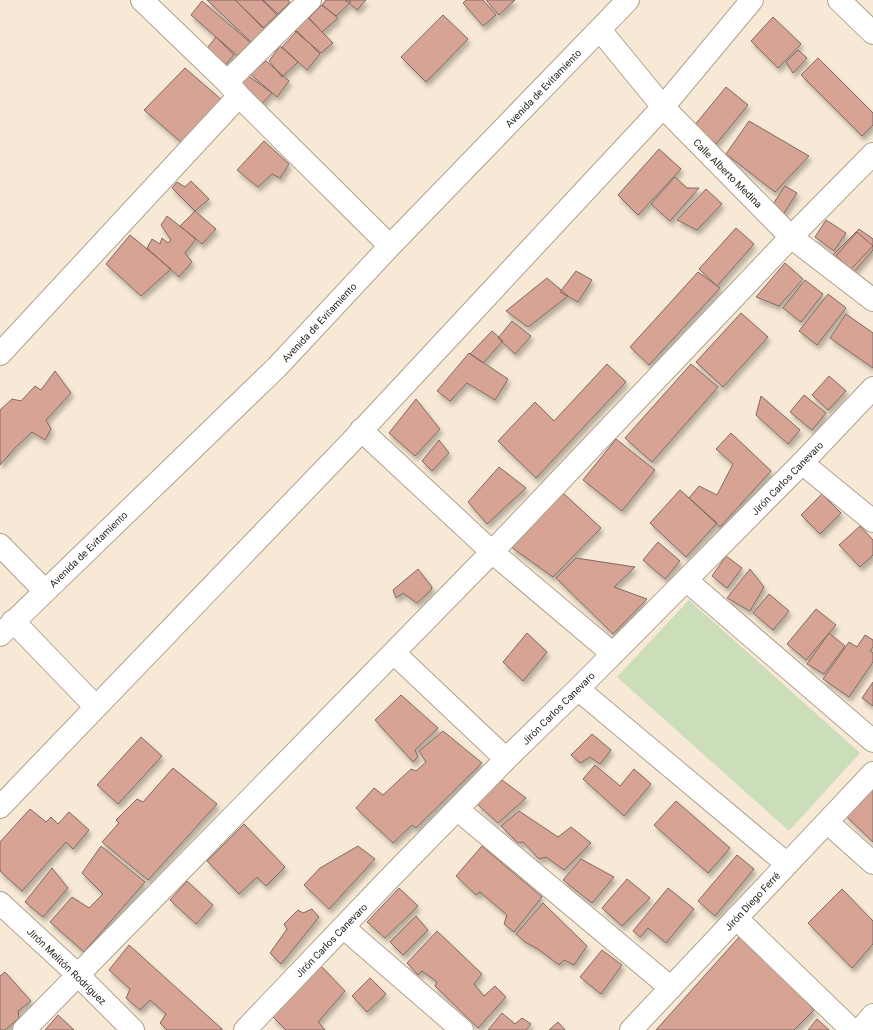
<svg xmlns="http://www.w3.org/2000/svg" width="873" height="1030" font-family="Roboto,sans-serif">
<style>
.green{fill:#ccddba}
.building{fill:#d7a394;stroke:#806a63;filter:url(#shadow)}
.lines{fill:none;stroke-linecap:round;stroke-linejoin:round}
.minor-casing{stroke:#afa28f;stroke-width:24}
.minor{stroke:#fff;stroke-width:22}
.labels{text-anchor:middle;stroke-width:3;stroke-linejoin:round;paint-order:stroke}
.street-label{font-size:10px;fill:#241f17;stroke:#fff}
</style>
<defs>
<filter id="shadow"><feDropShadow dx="2.5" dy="4.5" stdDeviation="2" flood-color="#0004"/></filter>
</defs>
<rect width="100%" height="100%" fill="#f7e9d5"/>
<!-- green -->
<path class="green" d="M689 600 860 753 789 831 617 677Z"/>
<!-- building -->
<path class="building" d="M207 0H235L265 29 252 43Z
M235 0H262L277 15 263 28Z
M263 0H288L290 2 278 14Z
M326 0H348L351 2 336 16 322 5Z
M345 0H366L357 10Z
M466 0H483L496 15 483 26 463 3Z
M486 0H515L499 15Z
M202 1 252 44 240 58 191 15Z
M322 5 338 18 322 32 309 18Z
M443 15 468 39 426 82 401 57Z
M773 17 801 44 778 68 751 41Z
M308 18 333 43 321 53 295 31Z
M297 31 320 54 307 70 282 47Z
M216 37 234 55 220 71 204 52Z
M280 46 298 62 282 77 269 61Z
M798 50 807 58 793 73 786 62Z
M818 58 873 113V125L862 136 801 75Z
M266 61 289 81 277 97 250 74Z
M185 68 223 101 181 142 144 110Z
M247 75 272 93 257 109 237 88Z
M726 87 748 105 716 144 694 126Z
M749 121 809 156 775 192 726 154Z
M264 141 289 164 280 178 272 174 258 187 237 170Z
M659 149 681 169 638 215 618 195Z
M675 177 687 188H699L670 221 651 204Z
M191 181 209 199 195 211 172 188 177 182 185 187Z
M785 186 797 193 784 213 769 210Z
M706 189 722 204 697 230 677 220Z
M195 211 216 229 202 244 180 226Z
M167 216 196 239 185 253 192 262 179 277 147 248 152 239 160 244 162 238 168 243 171 240 161 225Z
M826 220 846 233 834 251 815 237Z
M736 228 754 244 717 286 699 269Z
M859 229 873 239V246L850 270 833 255Z
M857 232 873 246V250L854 272 836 256Z
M130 235 171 269 141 296 106 264Z
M785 263 803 279 779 306 756 297Z
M576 271 592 280 578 302 560 292Z
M698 272 720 288 649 365 630 347Z
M547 278 568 296 528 327 506 311Z
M805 280 823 294 801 322 783 308Z
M828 294 846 308 817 345 799 331Z
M741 313 768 337 723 387 696 362Z
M846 314 873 333V368L830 338Z
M512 321 531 336 515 354 498 338Z
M492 331 503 341 483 363 470 354Z
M469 353 508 379 495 400 467 383 450 401 437 391Z
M607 364 626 382 536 478 498 441 535 402 554 421Z
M691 364 718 387 652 462 625 438Z
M55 371 71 393 46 420 51 429 45 440 32 432 15 448 0 465V410L12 399 21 401 35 386 41 390Z
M829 376 846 391 828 410 812 395Z
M804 395 826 413 812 430 790 412Z
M761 396 800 430 788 444 756 415Z
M416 399 440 429 415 456 389 433Z
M731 433 771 471 720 527 689 498 699 486 717 495 733 464 716 449Z
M616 439 655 470 622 511 583 480Z
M439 440 449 453 432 471 422 461Z
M499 467 526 488 487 524 468 502Z
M680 490 717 523 686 557 650 523Z
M563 493 601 528 553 577 511 547Z
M822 494 841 513 820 534 801 515Z
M860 526 873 540V555L860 567 839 545Z
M658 542 680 561 665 579 643 560Z
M726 556 742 568 727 588 712 576Z
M576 558 635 567 614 587 647 599 613 634 556 578Z
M418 569 432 587 431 590 417 603 403 593 396 598 393 590Z
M750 569 764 587 750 611 727 598Z
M769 594 789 611 773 630 753 613Z
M816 609 836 625 806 660 787 644Z
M527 633 547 652 523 681 503 662Z
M829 633 845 646 824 674 807 664Z
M865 635 873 640V647L870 651 873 653V662L849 697 823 679 849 642 857 647Z
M873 682V706L862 698Z
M401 695 438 728 415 750 418 757 413 762 375 720Z
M443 731 482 763 416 828 412 825 393 843 356 808 374 788 383 795 411 769 416 771 426 762 419 751Z
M592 734 611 750 600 764 590 757 580 763 571 755Z
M141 737 162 756 118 804 97 785Z
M595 765 620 786 634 769 651 784 624 816 583 779Z
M173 768 217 804 148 880 102 842 119 823 116 820 137 799 143 802Z
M502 780 526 798 498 823 477 804Z
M873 787V842L845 815Z
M676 801 730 848 708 873 654 825Z
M30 809 46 822 51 817 58 824 69 812 89 830 73 849 66 842 22 891 0 871V842Z
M519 811 558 837 571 827 591 843 564 870 546 857 539 859 523 842 518 843 501 826Z
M244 824 285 867 266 886 257 877 239 894 207 861Z
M101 846 145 882 84 952 50 922 72 897 89 908 103 894 82 873Z
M358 846 375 859 329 909 304 885 320 868Z
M482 846 542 897 514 932 504 924 507 915 480 892 476 895 456 876Z
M737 855 754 869 715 916 698 901Z
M581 859 614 877 592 903 563 880Z
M52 868 68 888 43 917 25 902Z
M627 879 650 898 622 926 602 908Z
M187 881 213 905 196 924 170 900Z
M399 888 418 906 385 938 367 922Z
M668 888 694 909 666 943 648 928 640 937 633 931Z
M842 889 873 921V944L852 968 808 923Z
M543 903 587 946 574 965 564 960 559 965 538 949 525 942 516 934Z
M312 909 319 917 281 964 270 953 287 929 284 924 298 910 303 913Z
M416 916 428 930 403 955 390 942Z
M437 931 482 974 474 984 484 996 495 986 506 997 478 1028 435 986 437 982 422 971 418 975 407 963Z
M741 935 814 1010 794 1030H656Z
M129 945 222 1029V1030H167L160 1023 166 1014 150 1000 140 1010 126 998 130 989 109 970Z
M602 950 622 965 601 994 580 977Z
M321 966 345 991 318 1022 325 1030H286L273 1017Z
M5 972 31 1001 18 1011 19 1018 5 1030H0V976Z
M370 978 386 994 367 1012 352 996Z
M502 1013 515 1024 522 1018 531 1024 526 1030H488Z
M58 1015 74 1030H45Z
M817 1019 829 1030H808Z
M558 1022 565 1030H549Z"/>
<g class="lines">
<!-- minor casing -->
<g class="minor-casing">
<path id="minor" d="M142 0 227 82 239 96 390 246
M839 0 873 33
M600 30 663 107 791 237 873 300
M227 82 310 0
M0 354 239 96
M361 430 492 552 613 654
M802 463 873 521
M0 545 45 591
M686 580 873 741
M13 621 96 707
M0 635 277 367 390 246 628 0
M394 653 506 759
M578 689 787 864
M0 807 351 442 663 107 752 0
M458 810 671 988
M827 822 873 863
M0 903 78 975 133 1030
M736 918 852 1030
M343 927 462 1030
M24 1030 492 552 791 237 873 154
M245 1030 387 881 506 759 578 689 802 463 873 388
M631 1030 873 773
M860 1030 873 1015"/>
</g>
<!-- minor -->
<use href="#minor" class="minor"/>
</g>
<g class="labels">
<!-- street labels -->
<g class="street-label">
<text transform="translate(543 88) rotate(-46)" y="4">Avenida de Evitamiento</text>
<text transform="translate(728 173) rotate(45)" y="4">Calle Alberto Medina</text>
<text transform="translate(319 322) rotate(-47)" y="4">Avenida de Evitamiento</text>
<text transform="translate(787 478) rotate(-46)" y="4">Jirón Carlos Canevaro</text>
<text transform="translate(88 549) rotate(-44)" y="4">Avenida de Evitamiento</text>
<text transform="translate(558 708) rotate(-45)" y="4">Jirón Carlos Canevaro</text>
<text transform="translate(752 901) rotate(-47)" y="4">Jirón Diego Ferré</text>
<text transform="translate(331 940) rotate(-46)" y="4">Jirón Carlos Canevaro</text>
<text transform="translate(67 966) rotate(44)" y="4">Jirón Melitón Rodríguez</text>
</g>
</g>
</svg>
